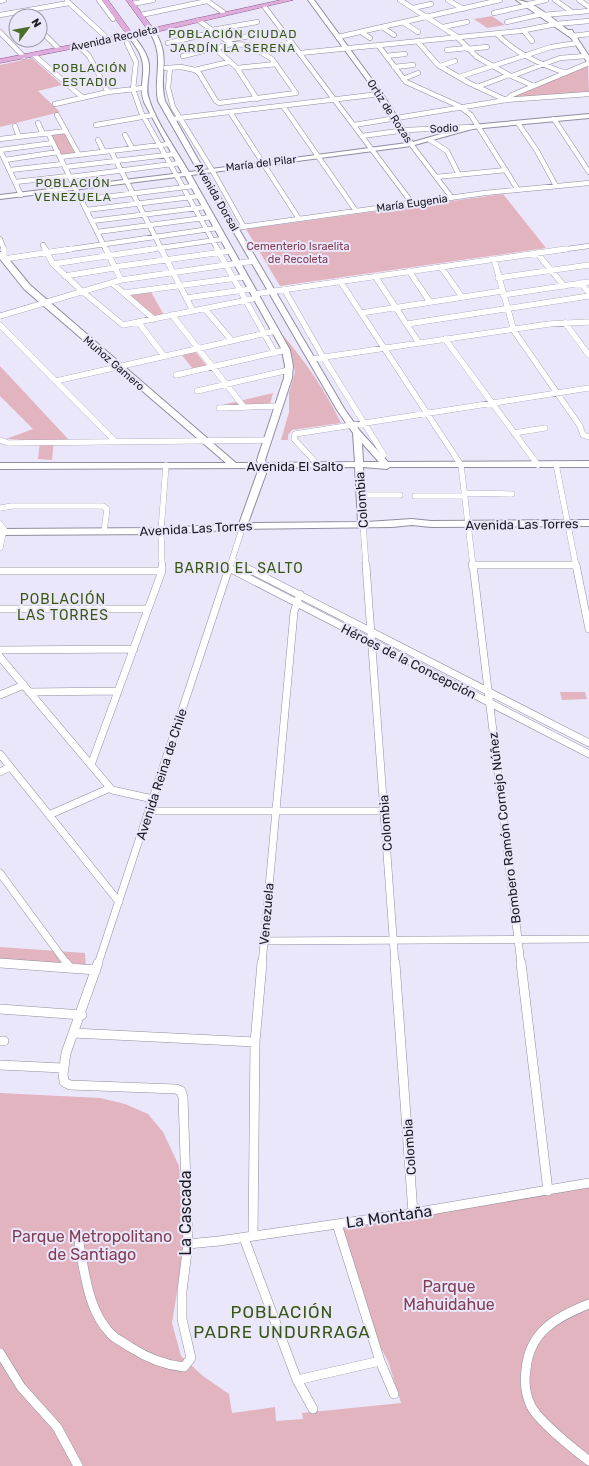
<svg xmlns="http://www.w3.org/2000/svg" width="589" height="1466" font-family="Rubik,sans-serif">
<style>
.green{fill:#e2b4bf}
.lines{fill:none;stroke-linecap:round;stroke-linejoin:round}
.street-far3-casing{stroke:#918d9f;stroke-width:5.5}
.street-far2-casing{stroke:#918d9f;stroke-width:6}
.street-far1-casing{stroke:#918d9f;stroke-width:8}
.street-casing{stroke:#918d9f;stroke-width:10}
.secondary-casing{stroke:#918d9f;stroke-width:2}
.primary-casing{stroke:#8c568a;stroke-width:1}
.street-far3{stroke:#fff;stroke-width:4.5}
.street-far2{stroke:#fff;stroke-width:5.5}
.street-far1{stroke:#fff;stroke-width:7}
.street{stroke:#fff;stroke-width:9}
.secondary{fill:#fff;fill-rule:evenodd}
.primary{fill:#dfaddb;fill-rule:evenodd}
.labels{text-anchor:middle;stroke-width:4;stroke-linejoin:round;paint-order:stroke}
.far-street-label{font-size:11px;fill:#1b1a21;stroke:#ebe7fb}
.far-park-label{font-size:11px;fill:#823e53;stroke:#ebe7fb}
.far-neighbourhood-label{font-size:12px;letter-spacing:1px;fill:#395714;stroke:#ebe7fb}
.street-label{font-size:13px;fill:#1b1a21;stroke:#ebe7fb}
.neighbourhood-label{font-size:14px;letter-spacing:1px;fill:#395714;stroke:#ebe7fb}
.near-street-label{font-size:16px;fill:#1b1a21;stroke:#ebe7fb}
.near-park-label{font-size:16px;fill:#823e53;stroke:#ebe7fb}
.near-neighbourhood-label{font-size:17px;letter-spacing:1px;fill:#395714;stroke:#ebe7fb}
</style>
<rect width="100%" height="100%" fill="#ebe7fb"/>
<!-- green -->
<path class="green" d="M492 16 505 25 487 28 474 19Z
M32 58 62 85 38 91 60 112 0 127V65Z
M588 65 589 93 516 98 511 97Z
M64 132 75 154 61 156 50 134Z
M503 194 546 248 280 286 246 229Z
M151 292 164 315 155 317 129 295Z
M282 334C305 361 325 390 341 423L292 430 288 435V440H281L289 412V393L295 372 292 354Z
M195 351 207 366 193 369 181 354Z
M0 366 69 440H54L52 460 38 459 40 441 6 439 33 429 0 396Z
M273 393 270 404 222 405Z
M560 692H585L587 699 562 700Z
M0 947 85 953 86 968 0 960Z
M0 1093 100 1098 125 1104 148 1114 163 1132 179 1166 184 1249 172 1323 181 1356 203 1376 229 1394 232 1413 275 1407 276 1421 303 1419 302 1413 401 1403 388 1361 376 1339 341 1229 589 1187V1466H0Z"/>
<g class="lines">
<!-- street-far3 casing -->
<g class="street-far3-casing">
<path id="street-far3" d="M99 0 113 19
M206 0 223 12
M400 0 456 36 477 57 509 75 534 86
M448 0 463 9
M555 0 572 12
M579 0 589 7
M0 1 4 0
M67 1 106 37
M132 4 153 0
M529 4 546 0
M264 6 412 203
M413 8 431 4
M494 13 529 5
M0 15 69 3
M141 15 207 1
M543 15 589 11
M198 20 230 43
M507 22 542 14
M404 23 418 32
M382 27 394 35
M443 27 467 22
M40 30 59 49
M212 30 257 22
M524 31 532 41
M0 32 24 57
M361 32 370 38
M497 34C516 54 540 64 566 73
M572 36 589 34
M338 37 500 0
M226 40 268 33
M418 42 438 65 469 83 506 100
M127 43 136 62 133 89 141 112 218 250
M168 43 215 32
M378 45 406 82 459 106 471 115 518 190
M79 46 89 56 108 92
M218 49 219 52 237 68 257 99
M258 49 292 43
M467 49 487 47
M447 50 467 48
M300 53 520 31 556 24 589 21
M34 55 83 98
M183 56 231 44 249 45 272 59 296 93 219 103 216 101 199 73 195 70
M386 56 405 54
M440 66 455 61
M394 67 413 65
M166 68 181 67 195 70 229 62
M170 68 168 88 173 107 212 170 244 227
M237 68 276 64
M512 76 560 58 586 56
M459 77 551 47 577 43
M403 79 418 73
M477 87 509 75
M506 100 512 95 589 63
M55 104 108 92 143 88
M283 106 356 211
M230 112 299 219
M57 115 79 155
M171 119 380 94
M554 119 589 172
M38 123 43 134
M518 123 537 151 556 186
M96 125 153 115
M354 125 506 100 589 94
M15 126 19 137
M48 133 106 250
M125 135 132 148
M362 136 406 130 472 127
M0 139 66 131
M98 140 104 152
M430 140 447 151 459 175
M411 144 452 198
M0 150 53 143
M0 150 21 195
M111 151 162 250
M60 157 169 144
M5 160 58 152
M65 167 175 154
M10 170 63 164
M70 177 180 163
M436 177 506 170
M15 182 69 176
M81 200 193 186
M86 210 199 196
M92 221 205 207
M235 228 485 193 589 183
M97 232 211 217
M0 239 4 250
M43 245 46 250
M64 250 217 228
M146 250 223 239
M559 250 589 246"/>
</g>
<!-- street-far2 casing -->
<g class="street-far2-casing">
<path id="street-far2" d="M4 249V259L71 249
M45 249 53 264 83 292 123 325 257 298
M106 249 121 280
M161 249 193 311
M217 249 275 353
M537 253 564 286
M494 259 514 331 580 426 583 435 589 437
M53 264 153 249
M114 267 230 251
M441 267 462 297
M409 271 430 302
M65 276 114 268
M375 276 419 343
M498 278 589 265
M340 281 461 465 473 566
M581 283 589 293
M113 284 154 319
M284 289 323 357 384 455
M124 293 244 277
M254 294 566 249
M503 295 589 282
M186 298 251 289
M205 309 232 341
M361 313 502 291
M172 315 244 407
M0 316 121 280 254 261
M138 322 164 356
M565 323 589 355
M407 324 589 296
M0 325 116 442
M445 339 538 465
M311 359 549 324 589 322
M176 375 286 350
M56 381 275 331
M197 391 289 370
M219 408 279 406
M514 433 545 428
M0 440 8 443 268 440
M556 464 576 566
M319 466 294 439 295 434 589 388
M464 493 512 494
M361 495H400
M415 496H464
M0 508 12 506H103L107 509 104 531
M0 524 4 529 0 548
M363 524 366 566
M232 560 243 566
M472 565H576
M162 566 161 531 166 465
M230 566 243 526"/>
</g>
<!-- street-far1 casing -->
<g class="street-far1-casing">
<path id="street-far1" d="M241 565 589 743
M366 565 395 964
M472 565H576
M473 565 521 964
M576 565 589 629
M229 568 589 754
M0 571H162
M0 609H148
M0 650 134 649
M0 657 112 790 153 799
M29 692 118 691
M0 695 24 685
M0 754 119 902
M91 765 162 571V565
M0 772 10 767
M149 811H384
M49 815 110 788
M0 873 67 964
M263 941 589 939
M0 963 11 964
M98 964 230 565
M262 964 294 612 300 594"/>
</g>
<!-- street casing -->
<g class="street-casing">
<path id="street" d="M0 963 96 970
M66 963 70 968
M395 963 413 1213
M521 963 548 1191
M0 1009 82 1015
M73 1033 255 1042
M0 1041H4
M0 1065 62 1068
M337 1224 380 1361 394 1394
M253 1236 255 1042 262 963
M244 1238 297 1380 313 1409
M79 1244C85 1273 88 1310 110 1333 115 1339 123 1342 130 1347 147 1358 164 1365 184 1367L191 1358 182 1319V1291L188 1244 183 1097 181 1091 176 1089 70 1085 64 1082 63 1074 66 1053 98 963
M188 1244 219 1241 413 1213 589 1183
M589 1304C556 1317 529 1332 526 1370 524 1382 526 1396 531 1406 539 1422 574 1449 589 1461
M0 1353 21 1387 57 1427 78 1466
M297 1380 380 1361"/>
</g>
<!-- secondary casing -->
<g class="secondary-casing">
<path id="secondary" d="M308 0H314L382 93 413 142 472 125 589 114V118L472 129 411 146 206 173 345 410 360 431 388 462 589 461V467H390L387 469 363 467 367 522 412 519 431 521 589 520V526L431 527 412 525 392 527 243 529 161 534 0 535V529L161 528 239 524 259 468 0 469V463H226L24 289 0 259V252H3L30 285 236 463H258L257 460 284 378 285 366 282 350 185 176 0 199V195L182 173 144 102C139 89 144 79 143 67 143 54 134 44 127 35L130 33 132 34C140 44 150 56 149 69 149 79 145 89 149 99 156 122 177 151 189 172L198 171 158 101C153 74 166 58 149 31L152 29 154 30C172 58 158 73 165 101L204 170 407 143 377 94ZM200 174 337 410 353 433 355 462 266 463 265 460 292 378 293 366 290 350 191 175ZM362 443 379 462H363ZM355 467 358 522 248 523 268 468Z
M516 0C533 0 554 20 568 30H572L589 56V63L587 62 571 38Z"/>
</g>
<!-- primary casing -->
<g class="primary-casing">
<path id="primary" d="M102 0H108L132 33 147 29 126 0H132L153 28 281 0H293L152 33 0 63V59L126 34Z"/>
</g>
<!-- street-far3 -->
<use href="#street-far3" class="street-far3"/>
<!-- street-far2 -->
<use href="#street-far2" class="street-far2"/>
<!-- street-far1 -->
<use href="#street-far1" class="street-far1"/>
<!-- street -->
<use href="#street" class="street"/>
<!-- secondary -->
<use href="#secondary" class="secondary"/>
<!-- primary -->
<use href="#primary" class="primary"/>
</g>
<g class="labels">
<!-- far-street labels -->
<g class="far-street-label">
<text transform="translate(114 38) rotate(-12)" y="4">Avenida Recoleta</text>
<text transform="translate(390 111) rotate(57)" y="4">Ortiz de Rozas</text>
<text transform="translate(444 128) rotate(-3)" y="4">Sodio</text>
<text transform="translate(261 163) rotate(-7)" y="4">María del Pilar</text>
<text transform="translate(217 197) rotate(60)" y="4">Avenida Dorsal</text>
<text transform="translate(412 203) rotate(-8)" y="4">María Eugenia</text>
<text transform="translate(114 363) rotate(41)" y="4">Muñoz Gamero</text>
</g>
<!-- far-park labels -->
<g class="far-park-label">
<text x="298" y="250">Cementerio Israelita<tspan x="298" dy="13">de Recoleta</tspan></text>
</g>
<!-- far-neighbourhood labels -->
<g class="far-neighbourhood-label">
<text x="233" y="38">POBLACIÓN CIUDAD<tspan x="233" dy="14">JARDÍN LA SERENA</tspan></text>
<text x="90" y="72">POBLACIÓN<tspan x="90" dy="14">ESTADIO</tspan></text>
<text x="73" y="187">POBLACIÓN<tspan x="73" dy="14">VENEZUELA</tspan></text>
</g>
<!-- street labels -->
<g class="street-label">
<text x="295" y="471">Avenida El Salto</text>
<text transform="translate(361 500) rotate(-94)" y="5">Colombia</text>
<text transform="translate(522 524) rotate(-1)" y="5">Avenida Las Torres</text>
<text transform="translate(196 528) rotate(-3)" y="5">Avenida Las Torres</text>
<text transform="translate(409 661) rotate(27)" y="5">Héroes de la Concepción</text>
<text transform="translate(161 774) rotate(-72)" y="5">Avenida Reina de Chile</text>
<text transform="translate(385 823) rotate(-94)" y="5">Colombia</text>
<text transform="translate(504 828) rotate(-97)" y="5">Bombero Ramón Cornejo Núñez</text>
<text transform="translate(266 914) rotate(-85)" y="5">Venezuela</text>
<text transform="translate(409 1147) rotate(-94)" y="5">Colombia</text>
</g>
<!-- neighbourhood labels -->
<g class="neighbourhood-label">
<text x="239" y="573">BARRIO EL SALTO</text>
<text x="63" y="604">POBLACIÓN<tspan x="63" dy="16">LAS TORRES</tspan></text>
</g>
<!-- near-street labels -->
<g class="near-street-label">
<text transform="translate(185 1213) rotate(-90)" y="6">La Cascada</text>
<text transform="translate(389 1216) rotate(-8)" y="6">La Montaña</text>
</g>
<!-- near-park labels -->
<g class="near-park-label">
<text x="92" y="1242">Parque Metropolitano<tspan x="92" dy="18">de Santiago</tspan></text>
<text x="449" y="1292">Parque<tspan x="449" dy="18">Mahuidahue</tspan></text>
</g>
<!-- near-neighbourhood labels -->
<g class="near-neighbourhood-label">
<text x="282" y="1318">POBLACIÓN<tspan x="282" dy="20">PADRE UNDURRAGA</tspan></text>
</g>
</g>
<!-- north arrow -->
<g transform="translate(28 28) rotate(58)"><circle r="19" fill="#ebe7fb" stroke="#9895a4"/>
<path d="M0-3L7 15L0 10L-7 15Z" fill="#4c6e26"/>
<text y="-6" font-size="11" font-weight="bold" text-anchor="middle" fill="#1b1a21">N</text>
</g>
</svg>
